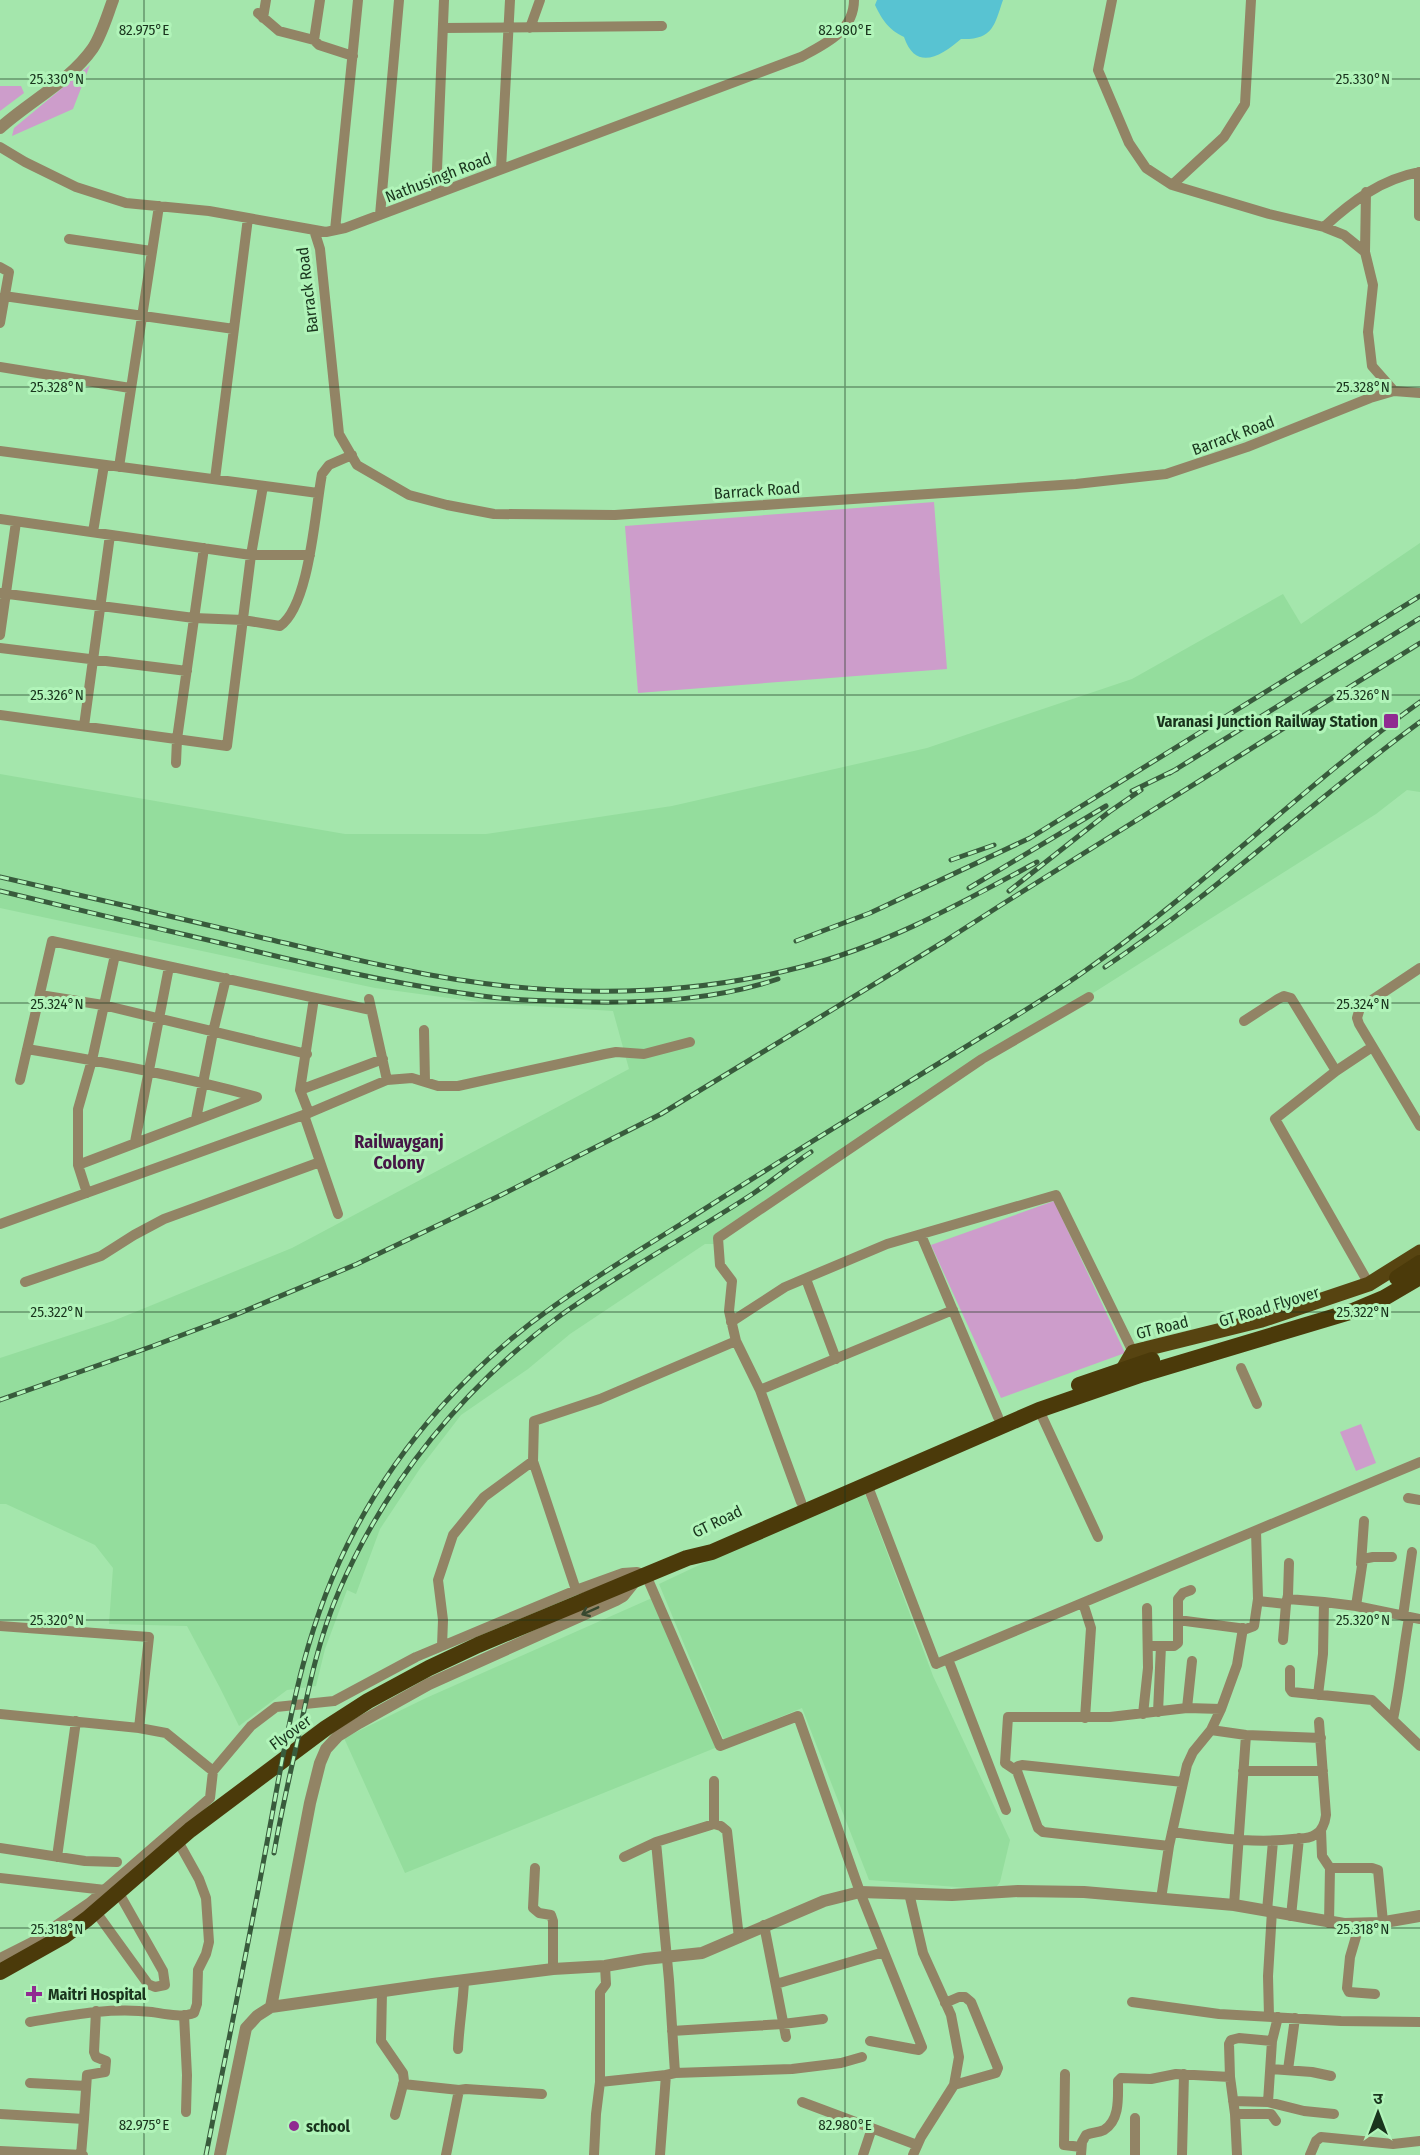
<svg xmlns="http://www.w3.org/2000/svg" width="1420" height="2155" font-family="'Fira Sans Condensed','Noto Sans Devanagari',sans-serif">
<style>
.built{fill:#94dd9d}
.green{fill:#cd9dcb}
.water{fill:#58c3d2}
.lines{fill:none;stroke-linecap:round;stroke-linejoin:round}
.minor{stroke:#928465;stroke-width:10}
.tertiary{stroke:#928465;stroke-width:12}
.primary{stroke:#574411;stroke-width:15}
.trunk{stroke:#4b3a0a;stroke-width:16}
.rail-casing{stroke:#385b3c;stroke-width:5}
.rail{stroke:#b1f4b9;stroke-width:3;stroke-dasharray:9;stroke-linecap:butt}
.oneway{stroke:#37482f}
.ticks{fill:none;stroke:#19341d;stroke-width:1.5;stroke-opacity:0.45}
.poi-dot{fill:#902b91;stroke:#b1f4b9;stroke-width:2}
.labels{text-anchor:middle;stroke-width:6;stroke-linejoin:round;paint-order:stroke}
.street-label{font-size:16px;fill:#19341d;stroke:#b1f4b9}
.poi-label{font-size:16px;font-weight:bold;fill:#19341d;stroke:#b1f4b9;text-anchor:start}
.neighbourhood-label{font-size:18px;font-weight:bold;fill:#461646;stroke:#b1f4b9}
.ticks-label{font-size:15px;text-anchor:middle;fill:#19341d;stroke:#b1f4b9;stroke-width:6;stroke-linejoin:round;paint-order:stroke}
</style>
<rect width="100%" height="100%" fill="#a4e6ac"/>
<!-- built -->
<path class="built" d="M1420 543V792L1407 790 1376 814 766 1200 717 1244H705L570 1334 528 1369 461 1415 421 1467 380 1529 356 1594 347 1590 325 1649 316 1686 287 1690 239 1726 219 1686 187 1626 109 1624 113 1568 95 1545 6 1504H0V1358L113 1321 292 1248 629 1069 613 1011 486 1003 375 988 0 908V774L345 834H486L672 806 927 748 1132 679 1283 594 1301 624Z
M864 1491 933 1676 1010 1840 1000 1882 994 1890 869 1880 802 1708 724 1740 659 1584 801 1517Z
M652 1598 720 1746 405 1873 344 1738 426 1698Z"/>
<!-- green -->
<path class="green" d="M90 65 73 109 12 136 14 128Z
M0 86H21L24 93 0 111Z
M934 502 947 669 638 693 625 526Z
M1054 1201 1125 1353 1001 1398 931 1245Z
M1361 1424 1376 1463 1356 1471 1340 1432Z"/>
<!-- water -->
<path class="water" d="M877 0H1003C994 26 993 40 961 39 941 56 916 72 904 37 888 29 883 21 875 5Z"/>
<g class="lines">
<!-- minor -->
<path class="minor" d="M1112 0 1098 70 1129 143 1146 168 1172 185
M1251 0 1245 104 1224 137 1172 185 1269 214 1324 227 1344 235 1365 252 1373 285 1368 332 1372 366 1394 391
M258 13 279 31 314 40 319 45 353 56
M263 18 266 0
M443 28 662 26
M530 28 540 0
M314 40 320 0
M0 147 25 162 76 187 126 203 209 211 326 232 345 228 801 57C825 44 854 31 854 0
M501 169 510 0
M1419 172V216
M436 194 444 0
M380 215 399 0
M1324 227C1352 201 1382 179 1420 172
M314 230 320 249 339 434 357 465 409 495 447 505 494 514 615 515 1076 484 1166 474 1247 447 1370 398 1394 391 1420 393
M335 230 358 0
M69 239 151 251
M1365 252 1366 192
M0 267 9 272 0 323
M4 296 234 329
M0 367 130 388
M0 451 318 493
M119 467 159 206
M215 479 248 218
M0 519 251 555H310
M93 532 104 465
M0 593 194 618 243 620 280 626C310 605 315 510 322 474L329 465 352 455
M0 635 16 522
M0 648 187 671
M0 715 227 746 251 555 263 486
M84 726 110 535
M176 763 177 739 204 548
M1420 968 1360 1008 1357 1018 1359 1024 1420 1126
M40 995 103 1005 307 1054
M369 999 387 1080
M1244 1021 1278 999 1284 996 1291 998 1336 1071
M424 1030 425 1082
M27 1049C104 1062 181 1076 257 1097
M20 1080 52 941 371 1010
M300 1090 383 1059
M309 1113 300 1090 314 998
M304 1115 338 1214
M196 1119 213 1032 226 978
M135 1142 169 967
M78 1165 257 1097
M87 1193 78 1165V1109L92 1060 115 955
M0 1224 309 1113 387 1080 412 1078 438 1086H458L605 1054 616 1052 644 1054 690 1042
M921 1235 998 1417
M806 1279 836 1359
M25 1282 101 1256 134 1235 164 1219 320 1162
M1369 1284 1275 1119 1336 1071 1372 1047
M731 1322 785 1287 887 1244 1056 1195 1133 1352
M736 1341 729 1311 732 1281 720 1265 718 1238 982 1059 1089 997
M1241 1368 1257 1404
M760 1390 953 1310
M1039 1410 1098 1537
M867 1484 936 1664 1420 1462
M1408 1498 1420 1500
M1361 1564 1364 1521
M576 1590 533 1461 534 1421 600 1399 736 1341 760 1390 801 1502
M1288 1599 1324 1602
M1258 1601 1286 1604 1288 1595 1289 1563
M1083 1603 1091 1628 1085 1718
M1356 1606 1363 1559 1373 1557H1392
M1403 1616 1412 1552
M1178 1620 1246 1629 1254 1626 1258 1599 1256 1531
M0 1626 149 1637 139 1728
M1283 1640 1286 1604
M442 1646 443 1620 438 1580 453 1535 484 1497 533 1461
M1148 1646H1174L1178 1643V1599L1183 1593 1191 1590
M948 1659 1006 1810
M1290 1670V1689L1292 1692 1372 1700 1420 1746
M1318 1695 1323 1654 1324 1602 1356 1606 1420 1619
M1187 1708 1192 1661
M1158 1712 1161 1646
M0 1714 139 1728 166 1733 213 1771
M1143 1714 1148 1668 1147 1608
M1393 1719C1400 1686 1403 1651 1409 1618
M1211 1730 1246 1735 1321 1738
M1017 1771 1005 1763 1008 1717H1110L1187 1708 1221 1709
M1243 1771H1323
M714 1824 721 1826 727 1831 739 1938
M1321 1830 1322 1856 1330 1868 1329 1923
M1172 1832C1213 1837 1252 1844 1293 1839 1301 1838 1310 1839 1316 1834 1323 1830 1325 1823 1326 1815L1319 1722
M1169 1846 1043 1832 1038 1828 1017 1771 1018 1766 1022 1765 1183 1782
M0 1848 85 1861 117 1862
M57 1857 76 1721
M624 1857 656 1842
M535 1868 533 1908 539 1913 551 1915 553 1921V1969
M1330 1868H1372L1378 1870 1383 1922
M0 1878 105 1890
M909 1893 923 1953 951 2015 959 2057 954 2085 921 2137 913 2155
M1161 1899 1169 1846 1187 1765 1193 1752 1211 1730 1221 1709 1237 1665 1243 1628
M1234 1905 1246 1735
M93 1908 148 1984 155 1987 165 1985 163 1971 116 1888
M1267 1911 1273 1841
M1291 1916 1299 1838
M1360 1923 1350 1957 1347 1988 1349 1992 1375 1994
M764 1925 786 2037
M0 1958 32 1942 89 1903 210 1798 213 1771 251 1726 276 1707 334 1701 416 1657 576 1590 623 1573 637 1572 646 1575 720 1746 798 1716 860 1892 922 2047 919 2050 913 2049 870 2041
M605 1966 606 1984 600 1992V2082L666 2075
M776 1984 884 1952
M382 1992 381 2041 403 2073 404 2081 395 2115
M1132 2002 1219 2014 1341 2021 1420 2022
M945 2003 959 1997H965L971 2002 998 2068 996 2073 954 2085
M184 2015 187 2075 186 2112
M1269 2016 1268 1976 1272 1911
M30 2022C71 2015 110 2007 152 2012 165 2014 182 2018 194 2013L197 2004 198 1970 206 1954 209 1942 206 1898 199 1879 175 1836
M672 2031 783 2024 823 2019
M458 2049C459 2026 463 2004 464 1981
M1271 2069 1312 2072 1331 2076
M1288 2070 1295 2018
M675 2073 792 2069 841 2063 862 2057
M1065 2074 1064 2145 1081 2147
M30 2083 86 2086
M403 2084 459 2090
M1233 2101 1268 2102 1304 2111 1334 2114
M802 2102 917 2145
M1268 2102 1272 2041 1278 2017
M0 2114 84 2119 81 2155
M1235 2114H1271L1276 2121
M84 2119 87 2075 105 2072 106 2061 96 2057 94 2052 96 2011
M0 2151 83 2155
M446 2155 459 2090 466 2089 542 2094
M594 2155 596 2114 600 2082
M660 2155 666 2075 675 2073 669 1980 656 1842 714 1824V1781
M863 2155 872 2128
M1081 2155 1082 2142 1086 2135C1092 2132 1098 2133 1104 2130 1120 2120 1118 2098 1118 2081L1121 2078 1151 2079 1176 2074 1230 2077
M1135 2155V2118
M1182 2155 1184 2074
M1237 2155 1235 2114 1230 2077 1229 2044 1231 2040 1239 2038 1272 2041
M1310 2155 1316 2141 1321 2137 1393 2144 1420 2141"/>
<!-- tertiary -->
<path class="tertiary" d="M0 128C30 101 70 81 93 48 102 34 107 16 113 0
M271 2007 310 1803 320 1763 326 1749 338 1736 359 1723 429 1684 616 1600 623 1596 635 1581
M220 2155 246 2028 257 2016 271 2007 433 1984 553 1969 605 1966 645 1959 702 1953 824 1901 860 1892 952 1895 1018 1891 1084 1892 1234 1905 1344 1924 1379 1923 1420 1916"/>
<!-- primary -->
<path class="primary" d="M1123 1369 1133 1352 1262 1320 1369 1284 1420 1252"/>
<!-- trunk -->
<path class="trunk" d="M1397 1278 1420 1263
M1079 1385 1152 1360
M0 1972 64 1936 87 1919 190 1830 326 1728 368 1701 429 1668 478 1645 646 1575 687 1558 712 1552 1039 1410 1143 1374 1353 1311 1384 1298 1420 1277"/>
<!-- rail casing -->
<g class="rail-casing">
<path id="rail" d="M1170 773 1420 618
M1132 791 1177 769
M951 860 994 845
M0 877C88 897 175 917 263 938 308 948 354 960 400 969 531 997 671 1001 801 967 885 946 961 903 1037 862
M969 888 1106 806
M0 891C79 910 159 929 238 947 319 967 400 985 482 996 518 1001 555 1001 591 1002 654 1003 718 999 778 979
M1009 891 1109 812 1141 790
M796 941 870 913 1030 838 1420 596
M1105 967C1216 893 1313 800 1420 722
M0 1400 153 1346 235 1315 357 1264 499 1196 661 1114 945 941 1001 905 1420 643
M274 1853C281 1813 290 1774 299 1734 309 1686 319 1637 339 1591 386 1482 465 1385 561 1315 623 1271 690 1235 754 1193 773 1180 791 1165 811 1152
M206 2155C226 2053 247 1951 266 1848 287 1736 300 1633 355 1530 402 1441 472 1364 554 1306 595 1277 638 1251 681 1224 771 1166 863 1110 954 1054 997 1027 1041 1002 1082 973 1201 890 1303 786 1420 702"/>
</g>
<!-- rail -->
<use href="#rail" class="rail"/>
</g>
<!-- one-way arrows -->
<defs><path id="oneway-shaft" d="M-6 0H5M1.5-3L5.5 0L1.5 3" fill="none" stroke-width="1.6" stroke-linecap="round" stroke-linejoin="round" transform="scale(1.5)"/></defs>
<use class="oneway" href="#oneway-shaft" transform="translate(590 1611) rotate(156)"/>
<!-- ticks -->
<path class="ticks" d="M144 0V2155M845 0V2155M0 79H1420M0 387H1420M0 695H1420M0 1003H1420M0 1312H1420M0 1620H1420M0 1928H1420"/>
<!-- markers -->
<g class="poi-dot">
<rect x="1383" y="713" width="16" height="16" rx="3"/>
<path d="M31 1985h6v6h6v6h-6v6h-6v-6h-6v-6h6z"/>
<circle cx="294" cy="2126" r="6"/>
</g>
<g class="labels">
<!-- street labels -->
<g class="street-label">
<text transform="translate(438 177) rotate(-21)" y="6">Nathusingh Road</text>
<text transform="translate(307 290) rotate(-97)" y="6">Barrack Road</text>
<text transform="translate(1233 435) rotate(-20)" y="6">Barrack Road</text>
<text transform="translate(757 490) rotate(-4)" y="6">Barrack Road</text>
<text transform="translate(1269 1306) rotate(-17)" y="6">GT Road Flyover</text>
<text transform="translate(1162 1327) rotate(-14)" y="6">GT Road</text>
<text transform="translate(717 1521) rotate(-26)" y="6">GT Road</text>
<text transform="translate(290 1732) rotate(-36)" y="6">Flyover</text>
</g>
<!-- poi labels -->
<g class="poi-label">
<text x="1378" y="727" text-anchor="end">Varanasi Junction Railway Station</text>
<text x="48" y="2000">Maitri Hospital</text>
<text x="306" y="2132">school</text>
</g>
<!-- neighbourhood labels -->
<g class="neighbourhood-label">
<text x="399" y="1148">Railwayganj<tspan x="399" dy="21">Colony</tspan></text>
</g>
</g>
<g class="ticks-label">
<text x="144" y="35">82.975°E</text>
<text x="845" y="35">82.980°E</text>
<text x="57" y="84">25.330°N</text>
<text x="1363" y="84">25.330°N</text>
<text x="57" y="392">25.328°N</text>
<text x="1363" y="392">25.328°N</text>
<text x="57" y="700">25.326°N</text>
<text x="1363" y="700">25.326°N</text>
<text x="57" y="1009">25.324°N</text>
<text x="1363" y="1009">25.324°N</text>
<text x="57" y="1317">25.322°N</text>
<text x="1363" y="1317">25.322°N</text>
<text x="57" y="1625">25.320°N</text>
<text x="1363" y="1625">25.320°N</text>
<text x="57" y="1934">25.318°N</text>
<text x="1363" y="1934">25.318°N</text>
<text x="144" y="2130">82.975°E</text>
<text x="845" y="2130">82.980°E</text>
</g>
<!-- north arrow -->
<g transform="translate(1378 2113)" stroke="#b1f4b9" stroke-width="4.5" paint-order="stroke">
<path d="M0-4.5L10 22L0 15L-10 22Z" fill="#19341d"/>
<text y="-9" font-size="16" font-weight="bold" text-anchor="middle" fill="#19341d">उ</text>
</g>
</svg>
